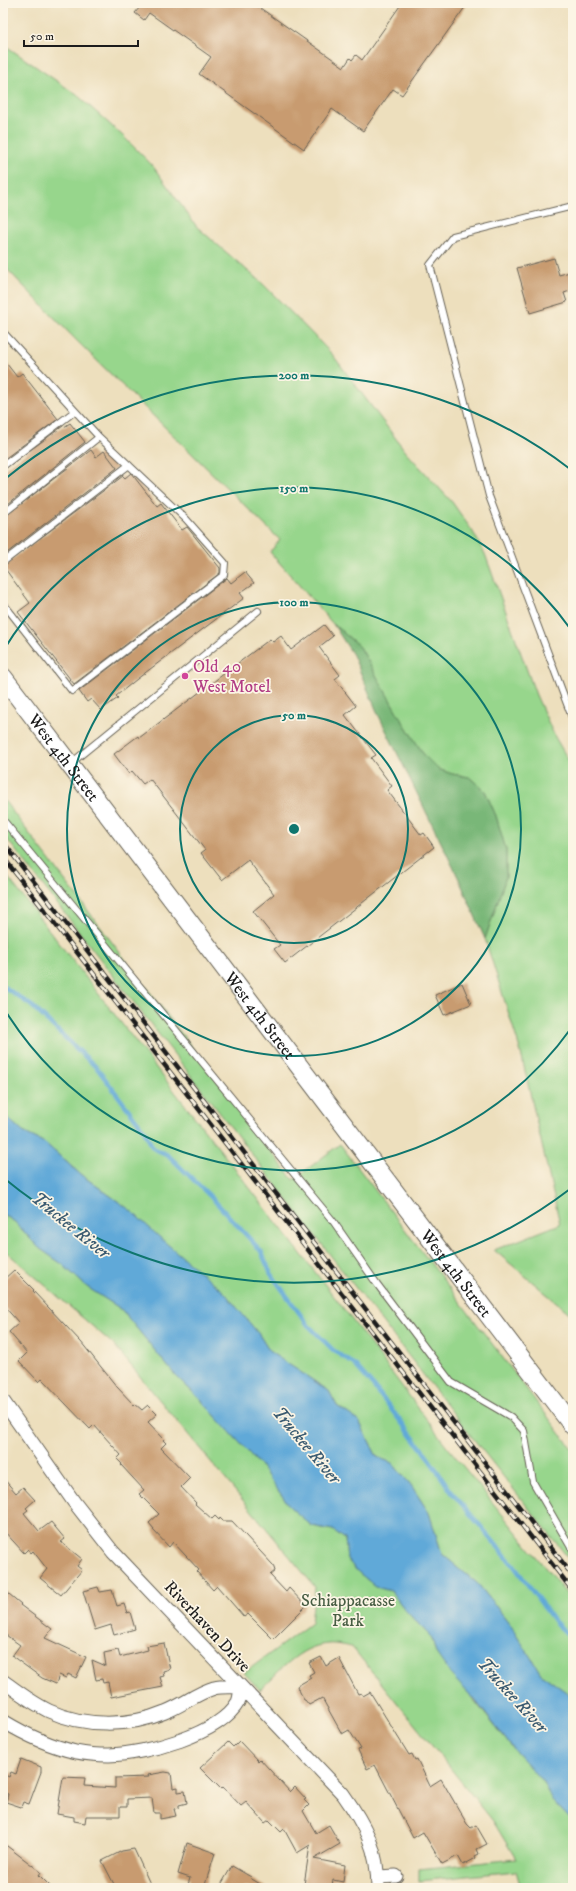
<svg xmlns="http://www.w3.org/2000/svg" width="576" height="1891" font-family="'IM FELL DW Pica',serif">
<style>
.green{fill:#97d68c;stroke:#5a7954}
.forest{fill:#79b778;stroke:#4a6a4a}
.water{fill:#61a9d8;stroke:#3e627a}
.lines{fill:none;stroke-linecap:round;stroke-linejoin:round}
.stream{stroke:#61a9d8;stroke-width:4.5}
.building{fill:#c89b6f}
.service-casing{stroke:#656054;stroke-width:8}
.minor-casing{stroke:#656054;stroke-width:15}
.secondary-casing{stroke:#656054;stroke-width:20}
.service{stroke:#fff;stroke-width:6}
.minor{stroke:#fff;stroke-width:13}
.secondary{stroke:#fff;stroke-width:18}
.rail-casing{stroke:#1c1c1c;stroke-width:4.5}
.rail{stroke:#fcf5e5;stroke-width:3;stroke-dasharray:9;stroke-linecap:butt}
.ring{fill:none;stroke:#0f766e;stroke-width:2}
.hotel-dot{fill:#d1479c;stroke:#fcf5e5;stroke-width:1.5}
.labels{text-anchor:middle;stroke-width:3.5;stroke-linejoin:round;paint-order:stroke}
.hotel-label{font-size:17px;fill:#b23c85;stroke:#fcf5e5;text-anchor:start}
.street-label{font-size:17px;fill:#1c1c1c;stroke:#fcf5e5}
.park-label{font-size:17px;fill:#475d43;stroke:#fcf5e5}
.water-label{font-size:18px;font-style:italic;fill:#3b5b71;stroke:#fcf5e5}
.centre{fill:#0f766e;stroke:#fcf5e5;stroke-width:2}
.ring-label{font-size:12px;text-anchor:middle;font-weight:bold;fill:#0f766e;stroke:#fcf5e5;stroke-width:3.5;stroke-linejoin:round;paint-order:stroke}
</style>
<rect width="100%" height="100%" fill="#fcf5e5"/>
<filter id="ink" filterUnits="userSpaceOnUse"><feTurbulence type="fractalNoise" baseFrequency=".025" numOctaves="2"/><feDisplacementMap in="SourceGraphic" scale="8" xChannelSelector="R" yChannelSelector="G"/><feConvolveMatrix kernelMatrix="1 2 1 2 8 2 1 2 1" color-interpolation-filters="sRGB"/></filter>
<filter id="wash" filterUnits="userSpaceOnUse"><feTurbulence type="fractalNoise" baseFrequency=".012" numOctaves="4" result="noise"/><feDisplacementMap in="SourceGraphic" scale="16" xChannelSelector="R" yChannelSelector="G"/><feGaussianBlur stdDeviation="0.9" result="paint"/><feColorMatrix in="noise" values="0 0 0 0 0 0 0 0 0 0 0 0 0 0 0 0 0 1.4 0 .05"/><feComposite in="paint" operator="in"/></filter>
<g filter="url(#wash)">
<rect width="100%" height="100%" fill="#eddfbd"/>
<!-- green -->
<path class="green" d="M3 44 77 95 123 136 152 165 197 227 263 284 332 354 406 452 452 502 473 532 485 554 536 695 555 737 573 768V1316L494 1250 560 1224 520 1049 485 939 506 877V850L496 816 485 791 469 777 452 774 438 769 424 755 398 714 360 647 333 624 270 552 280 540 77 341 3 265Z
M3 799 293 1180 340 1144 573 1450V1564L460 1422 3 834Z
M3 871 347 1313 446 1445 573 1602V1697L541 1674 510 1624 478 1584 442 1554 429 1513 411 1485 392 1463 377 1457 359 1421 337 1406 329 1391 270 1352 258 1333 241 1314 130 1210 80 1174 45 1143 23 1132 3 1114Z
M3 1214 15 1222 39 1248 62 1264 87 1287 121 1309 175 1375 201 1400 259 1464 291 1508 312 1526 333 1530 345 1539 347 1559 357 1571 376 1587 391 1591 406 1611 432 1638 436 1653 514 1750 543 1781 552 1800 573 1822V1888H521L516 1871 419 1881V1869L516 1859 493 1821 352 1647C345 1646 335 1643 328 1644 299 1646 279 1672 260 1690L244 1673 311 1623 315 1587 113 1344 3 1249Z"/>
<!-- forest -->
<path class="forest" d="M333 624 360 647 398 714 424 755 438 769 452 774 469 777 485 791 496 816 506 850V877L485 939 458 877 378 714 353 655Z"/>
<!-- water -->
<path class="water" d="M3 1114 23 1132 45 1143 80 1174 130 1210 166 1243 224 1292 258 1333 270 1352 329 1391 337 1406 359 1421 377 1457 392 1463 411 1485 429 1513 442 1554 478 1584 510 1624 541 1674 573 1697V1822L552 1800 542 1781 514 1750 475 1700 451 1675 436 1653 432 1638 406 1611 391 1591 376 1587 357 1571 347 1559 345 1539 333 1530 312 1526 291 1508 259 1464 201 1400 175 1375 121 1309 87 1287 62 1264 39 1248 15 1222 3 1214Z"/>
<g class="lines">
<!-- stream -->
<path class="stream" d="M3 986 32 1006 97 1068 144 1130 153 1148 168 1155 211 1197 261 1251 271 1274 308 1325 333 1350 355 1365 374 1387 422 1449 451 1491 514 1566 555 1622 573 1639"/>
</g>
<g id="blocks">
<!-- building -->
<path class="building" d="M134 3H253L344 67 350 58 352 60 356 55 362 60 402 3H468L402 95 393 89 363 131 332 109 304 149 199 74 211 57 149 13 144 20 135 13 140 7Z
M554 258 559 275 573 271V290L564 293 567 302 530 313 517 268Z
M3 359 17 377 22 373 58 419 3 460Z
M70 423 85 442 3 508V470L63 426 64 427Z
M91 450 96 457 104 451 117 468 3 556V518Z
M131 473 157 506 161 503 182 530 187 527 220 568V573L74 684 18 612 30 603 3 566 123 476 125 478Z
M245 572 254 583 240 593 244 598 137 679 116 696 118 698 101 710 91 699 87 702 79 691 227 578 231 583Z
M324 625 333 636 319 647 340 675 335 679 356 706 345 715 376 755 371 758 392 786 387 790 421 835 424 833 434 847 285 963 274 949 280 945 253 911 274 894 248 860 222 880 201 853 205 850 150 779 143 784 132 771 129 774 114 754 138 736 139 738 270 639 273 642 281 636 291 650Z
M462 983 471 1004 444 1015 435 995Z
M14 1270 34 1290 33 1291 81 1342 117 1387 134 1405 135 1404 142 1410 148 1405 157 1414 148 1422 164 1439 163 1440 166 1443 161 1448 190 1478 181 1487 196 1503 195 1504 212 1519 215 1516 219 1520 220 1518 223 1521H232L273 1565 275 1571 270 1575 286 1592 289 1588 306 1606 273 1639 248 1614 244 1617 217 1586 213 1590 197 1572 199 1570 173 1542 169 1547 153 1530 154 1529 149 1523 159 1514 139 1494 144 1490 121 1465 122 1464 117 1459 121 1455 94 1425 90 1429 42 1379 39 1382 19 1361 27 1353 9 1332 19 1323 3 1305V1280Z
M3 1478 16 1493 23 1487 35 1500 26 1508 28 1510 24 1513 39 1531 51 1522 65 1539 61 1542 82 1559 77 1566 82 1570 61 1595 40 1578 47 1569 33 1551 31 1553 28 1549 24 1553 3 1530Z
M98 1587 100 1592 112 1590 117 1606 124 1604 127 1613 130 1612 135 1629 114 1635 111 1625 95 1630 83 1591Z
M3 1589 21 1604 20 1605 52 1629 45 1638 86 1657 76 1678 68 1674 66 1678 59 1675 56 1684 42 1678 12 1656 20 1645 3 1633Z
M164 1643 170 1669 163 1671 164 1676 160 1677 163 1687 111 1697 108 1682 103 1683 102 1679 96 1680 92 1660 106 1666 104 1653 118 1650 120 1657 148 1650 147 1646Z
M321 1657 326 1666 339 1658 358 1694 361 1693 363 1696 370 1692 409 1755 412 1754 415 1760 417 1759 430 1786 441 1779 467 1824 471 1828 476 1825 487 1844 477 1849 479 1854 475 1856 476 1858 463 1865 458 1856 442 1864 423 1832 413 1838 375 1765 367 1769 358 1750 361 1749 349 1730 342 1734 322 1698 309 1705 305 1700H304L297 1686 311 1678 309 1675 314 1672 309 1663Z
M239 1741 258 1761 260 1759 290 1792 295 1787 306 1799 304 1800 309 1805 303 1811 316 1833 329 1825 340 1844 314 1859 345 1865 343 1882 333 1880 332 1887 324 1888H309V1886L304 1885 310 1845 297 1853 284 1829 281 1832 269 1820 265 1823 246 1802 241 1806 223 1787 221 1789 200 1768 228 1742 233 1747Z
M21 1759 41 1767V1772L29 1804 23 1802 21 1807 6 1802 8 1794 3 1792V1774L9 1777 11 1772 16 1774Z
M165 1772 171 1773 173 1788 178 1787V1792L185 1791 187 1803 179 1805V1808L174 1809 176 1816 160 1819V1813H154L152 1798 127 1799V1807H120V1816H86L85 1823 74 1821V1817L57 1814 63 1777 85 1778 84 1786 115 1788V1778L149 1777 148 1775Z
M3 1843 41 1872 39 1875 52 1888H3Z
M187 1843 215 1853 204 1888H187L190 1878 178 1874Z
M134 1849 152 1888H116L102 1861 122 1851Z
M232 1866 251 1877 250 1878 267 1888H219Z"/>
</g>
</g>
<g filter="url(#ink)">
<use href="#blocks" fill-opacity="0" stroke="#656054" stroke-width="1"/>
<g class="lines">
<!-- service casing -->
<g class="service-casing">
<path id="service" d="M573 206 453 236 430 265 489 496 573 720
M3 332 99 437 186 519 225 563 224 575 72 691 3 603
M3 466 75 411
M3 514 99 437
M3 562 129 465
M70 764 258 611
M3 820 333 1221 377 1284 451 1382 511 1417 524 1431 533 1482 573 1551"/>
</g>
<!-- minor casing -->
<g class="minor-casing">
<path id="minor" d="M3 1401 74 1502 113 1552 343 1794C365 1825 378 1849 378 1888
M3 1681C18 1692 32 1703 49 1711 84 1727 130 1727 165 1712 181 1706 197 1693 214 1688 223 1686 232 1687 241 1687 240 1692 240 1698 238 1702 219 1735 145 1754 109 1755 99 1755 86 1754 76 1752 49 1746 26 1735 3 1721
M378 1877 396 1876"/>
</g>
<!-- secondary casing -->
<g class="secondary-casing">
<g id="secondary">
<path id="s1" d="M3 677 573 1426"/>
</g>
</g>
<!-- service -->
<use href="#service" class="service"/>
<!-- minor -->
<use href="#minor" class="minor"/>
<!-- secondary -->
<use href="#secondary" class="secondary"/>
<!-- rail casing -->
<g class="rail-casing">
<path id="rail" d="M3 842 573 1576
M3 857 573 1591"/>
</g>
<!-- rail -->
<use href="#rail" class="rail"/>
</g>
</g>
<!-- distance rings -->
<g class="ring">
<circle cx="294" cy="829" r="114"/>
<circle cx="294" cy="829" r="227"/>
<path d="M572 1027A341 341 0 0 1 3 1007M3 651A341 341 0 0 1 572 631"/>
<path d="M570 1189A454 454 0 0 1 5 1179M5 479A454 454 0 0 1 570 469"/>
</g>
<!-- markers -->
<circle class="hotel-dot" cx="185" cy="676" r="4"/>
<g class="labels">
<!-- hotel labels -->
<g class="hotel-label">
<text x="193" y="672">Old 40<tspan x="193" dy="20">West Motel</tspan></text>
</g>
<!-- street labels -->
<g class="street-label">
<text dy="6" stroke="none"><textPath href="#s1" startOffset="101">West 4th Street</textPath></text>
<text dy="6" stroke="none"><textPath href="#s1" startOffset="425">West 4th Street</textPath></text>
<text dy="6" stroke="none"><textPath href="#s1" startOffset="749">West 4th Street</textPath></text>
<text transform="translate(208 1626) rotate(47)" y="6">Riverhaven Drive</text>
</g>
<!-- park labels -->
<g class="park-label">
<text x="348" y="1606">Schiappacasse<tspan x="348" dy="20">Park</tspan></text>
</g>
<!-- water labels -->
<g class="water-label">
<text transform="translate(71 1225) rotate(39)" y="6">Truckee River</text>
<text transform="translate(307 1445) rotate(50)" y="6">Truckee River</text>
<text transform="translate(513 1695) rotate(48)" y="6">Truckee River</text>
</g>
</g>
<circle cx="294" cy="829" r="6" class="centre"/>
<g class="ring-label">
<text x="294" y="379">200 m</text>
<text x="294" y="492">150 m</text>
<text x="294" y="606">100 m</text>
<text x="294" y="719">50 m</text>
</g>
<!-- margin -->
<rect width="576" height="1891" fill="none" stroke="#fcf5e5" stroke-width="16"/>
<!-- scale -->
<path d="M24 40v6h114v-6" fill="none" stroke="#1c1c1c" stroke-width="2"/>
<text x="30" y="40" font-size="12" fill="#1c1c1c" stroke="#fcf5e5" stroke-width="3" paint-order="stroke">50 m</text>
</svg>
